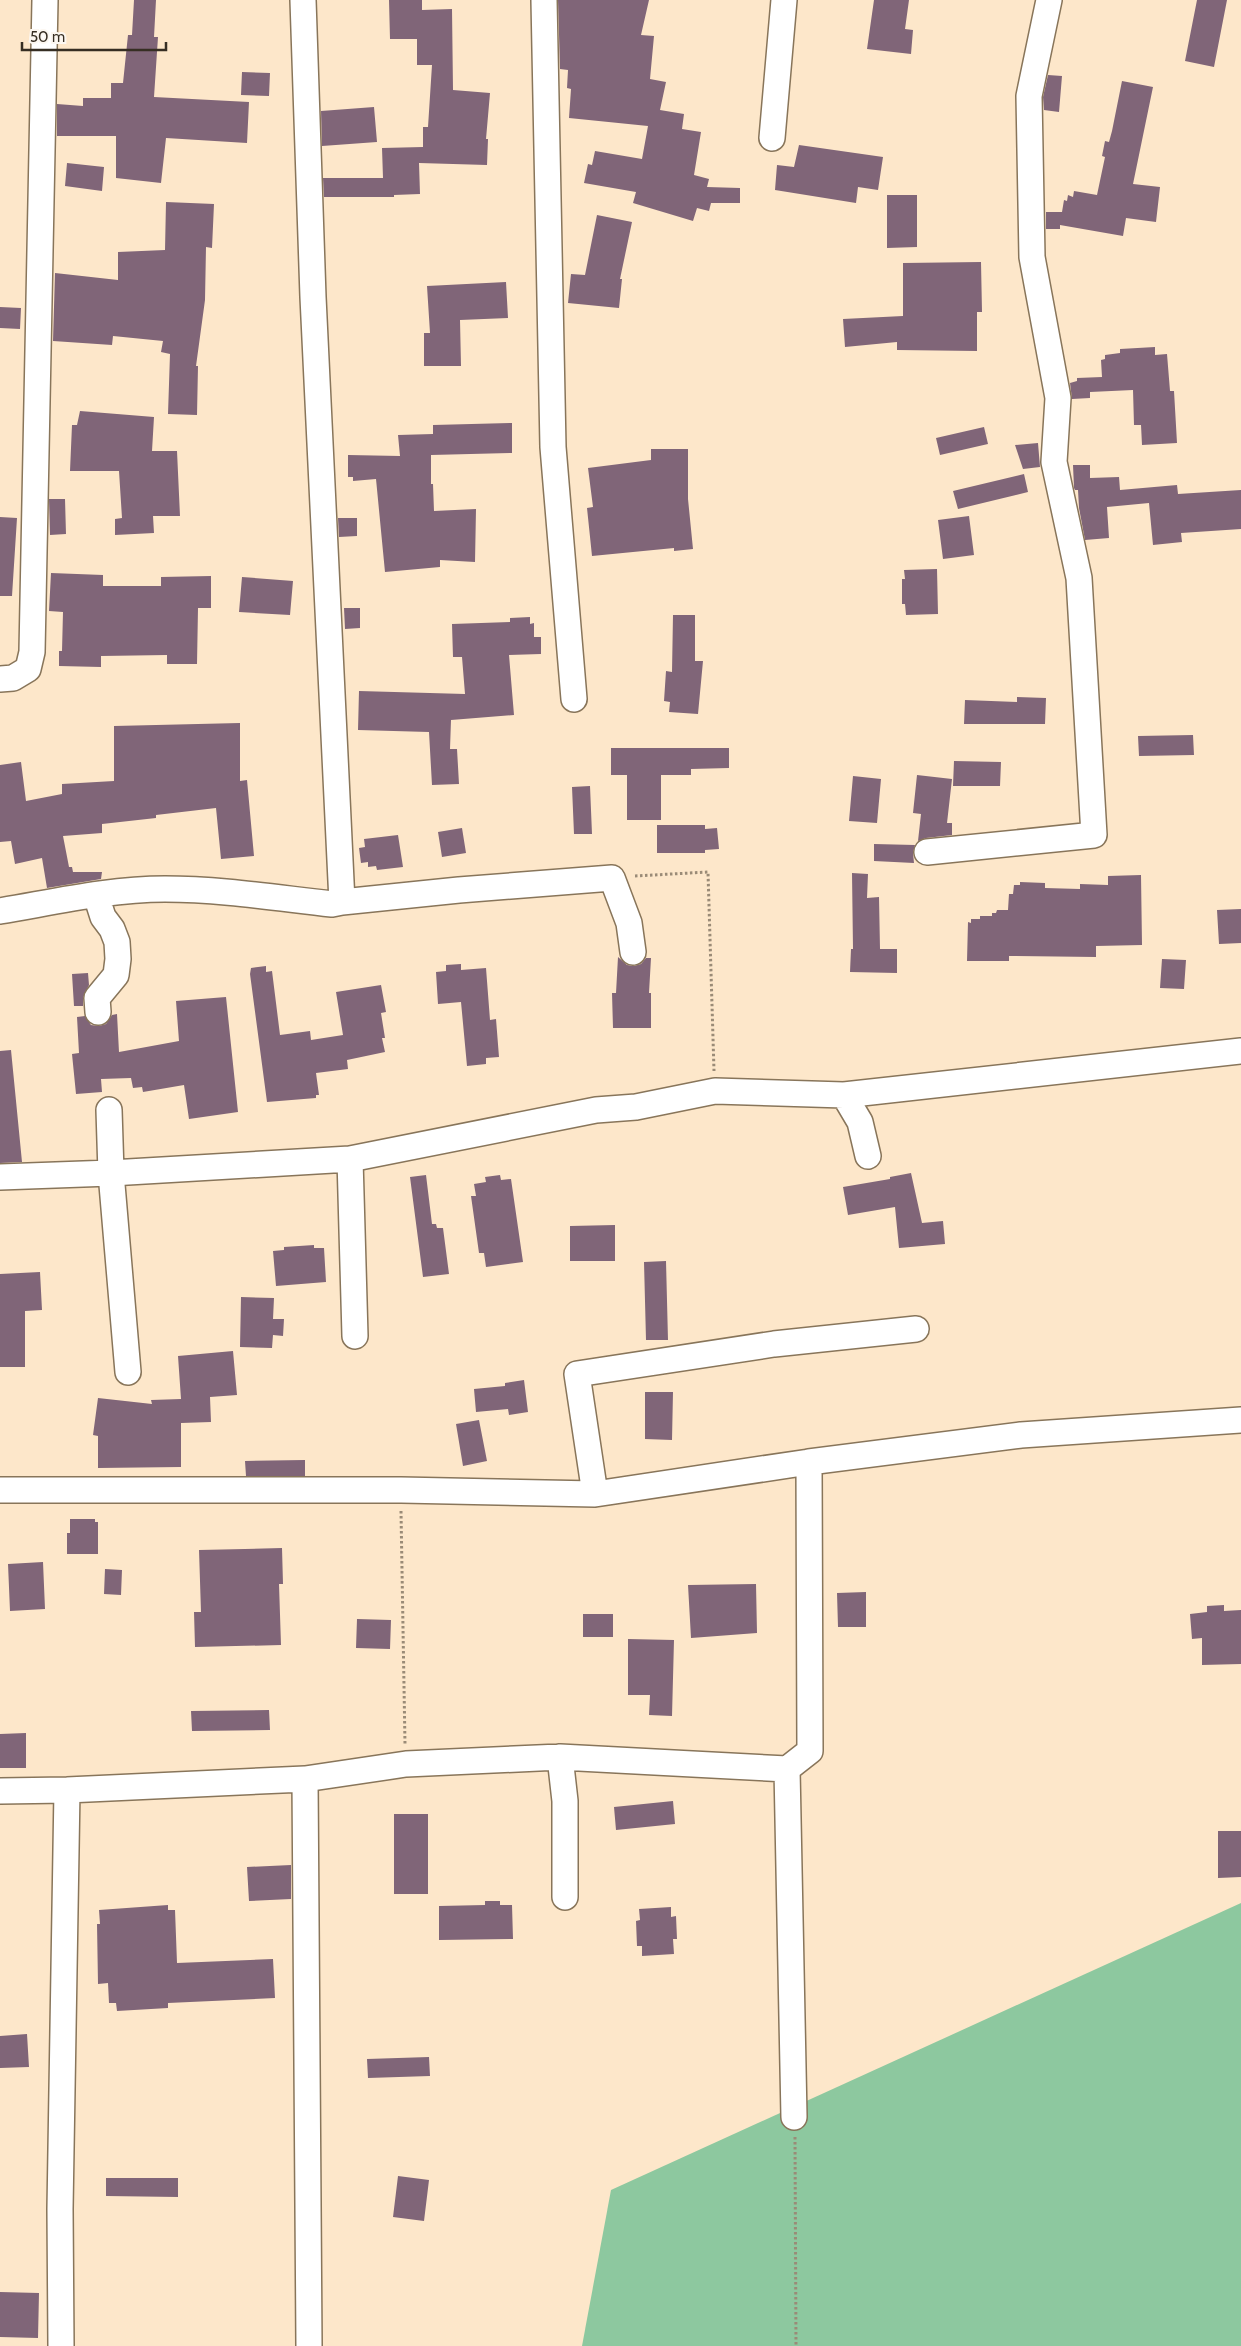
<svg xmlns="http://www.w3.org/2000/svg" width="1241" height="2346" font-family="Cabin,sans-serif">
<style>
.green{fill:#8dc89f}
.building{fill:#806578}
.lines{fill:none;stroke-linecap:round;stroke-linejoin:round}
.minor-casing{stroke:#88755a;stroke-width:28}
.path{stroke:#9a8b77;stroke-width:3;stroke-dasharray:2.5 2.5;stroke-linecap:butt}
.minor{stroke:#fff;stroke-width:25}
</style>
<rect width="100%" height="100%" fill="#fde7ca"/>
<!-- green -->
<path class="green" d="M1241 1903V2346H582L611 2190Z"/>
<!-- building -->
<path class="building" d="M134 0H156L154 37H158L154 97 249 102 247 143 166 138 161 183 116 178V136H57V104L83 106V98H111V83H123L128 35H132Z
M389 0H422V10L452 9 453 90 490 93 486 139H488L487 165 419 163 420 194 394 195V197H324L323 178H383L382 148 423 147V127H428L432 65H417V39H390Z
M558 0H649L641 35 654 36 650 79 666 82 660 110 684 114 682 129 701 132 694 175 709 179 707 187 740 188V203H711L709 211 697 208 693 221 633 203 636 192 584 183 588 164 592 165 595 151 642 159 648 126 569 118 571 89 567 88 568 70 560 69Z
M874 0H909L905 29 913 30 911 54 867 49Z
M1197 0H1227L1214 67 1185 61Z
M242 72 270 73 269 96 241 95Z
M1048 75 1062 76 1059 112 1044 110 1043 97Z
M1122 81 1153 87 1133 184 1160 187 1156 222 1126 218 1123 236 1060 225V229H1046V212H1062L1064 200 1067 201 1068 195 1073 197 1074 191 1097 195 1105 157 1102 156 1105 141 1109 142 1112 131Z
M374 107 377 142 322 146 321 111Z
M799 145 883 157 878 190 858 187 856 203 775 190 777 165 794 167Z
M67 163 104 167 102 191 65 186Z
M887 195H917V247L887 248Z
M166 202 214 204 212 248 206 247 205 300 196 366H198L197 415 168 414 170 354 161 352 163 341 113 336 112 345 53 341 55 273 118 280V252L165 250Z
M597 215 632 222 620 279H622L619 308 568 303 571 274 585 275Z
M981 262 982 312H977V351L897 350V342L845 347 843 319 903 316V263Z
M506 282 508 318 460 320 461 366H424V333H430L427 286Z
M0 307 21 308 20 329 0 328Z
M1155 347V355L1167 354 1170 391H1174L1177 443 1142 445 1141 425H1134L1133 390 1090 392V398L1072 399 1070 383 1077 381V378L1102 377 1101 360 1105 359V355L1120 353V349Z
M80 411 154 417 152 451H177L180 516H153L154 533 115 535V519L122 518 119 471H70L72 425H77Z
M512 423V453L431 455V484H433L434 511 476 509 475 562 440 560V567L385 572 376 479 353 481V477H348V455L400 456 398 435 433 434V425Z
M984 427 988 444 940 455 936 438Z
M1038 443 1040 467 1023 469 1015 445Z
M651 449H688V499L693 549 674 551V548L592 556 587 508 593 507 588 468 651 460Z
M1073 465H1090V478L1119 477 1120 490 1177 485 1178 494 1241 490V529L1181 533 1182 542 1153 545 1149 503 1107 507 1109 538 1085 540 1079 508 1078 490H1075L1074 488Z
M1024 474 1028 492 958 509 953 491Z
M49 499H65L66 534 50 535Z
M969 516 974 555 943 559 938 520Z
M0 517 17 518 12 596H0Z
M338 518H357V536L339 537Z
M937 569 938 614 906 615 905 604H902V579H905L904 570Z
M51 573 103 575V586H161V577L211 576V608H198L197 664H167V655L101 656V667L59 666V651H62L63 612 49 611Z
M242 577 293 581 290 615 239 612Z
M344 608H360V628L345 629Z
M673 615H695V661H703L698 714 669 712 670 702 664 701 666 671 672 672Z
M530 617V624L534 623V637H541V654L509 655 514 715 451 720 450 749H457L459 784 432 785 429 732 358 730 359 691 465 694 462 657H453L452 624 510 622V618Z
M1017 697 1046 698 1045 724H964L965 700 1017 702Z
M240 723V781L247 780 254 856 221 859 216 808 156 815V818L102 824V833L63 836 69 867H72L73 872H102L101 879 47 888 42 858 15 864 11 841 0 842V765L21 762 26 801 62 794V784L114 781V726Z
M1193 735 1194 755 1139 756 1138 736Z
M611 748H729V768L691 769V775H661V820H627V775H611Z
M954 761 1001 762 1000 786H953Z
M917 775 952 779 947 823H952V835L926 838 918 841 921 814 913 813Z
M853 776 881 779 877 823 849 821Z
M590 786 592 834H574L572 787Z
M657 825H705V829L717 828 719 849 705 850V853H657Z
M462 828 466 853 442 857 438 832Z
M398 835 403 867 377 870 376 866 368 867V862L361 863 359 848 365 847 364 839Z
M874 844 915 845 913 853 914 863 874 861Z
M852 873 868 874 867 898 879 897 880 949H897V973L850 972 851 949H853Z
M1141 875 1142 945 1096 946V957L1009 956V961H967L968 922 971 923V919H980V916H992V913H996L997 910H1008L1009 894H1013L1014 885H1020V882L1045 883V888L1080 889V884L1108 885V876Z
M1241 909V943L1219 944 1217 910Z
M618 957 627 965 634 966 641 964 646 958H651L649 993H651V1028H613L612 993H616Z
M1162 959 1186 960 1184 989 1160 988Z
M461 964V970L486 968 490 1020 496 1019 499 1057 486 1058V1064L467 1066 461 1002 438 1004 436 972 446 971V965Z
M266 966V972L272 971 280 1035 310 1031 311 1040 343 1035 336 992 381 985 386 1012 381 1013 385 1038H382L385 1052 347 1060 348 1069 316 1073 319 1095H316V1098L267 1102 250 974 251 968Z
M88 973 89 985 83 998V1006H74L72 974Z
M226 997 238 1112 189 1119 184 1085 143 1092 142 1087 133 1088 131 1078 101 1079 102 1092 76 1094 72 1054 79 1053 77 1017 85 1016 91 1025 99 1026 106 1024 112 1015 117 1014 119 1052 179 1041 176 1001Z
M11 1050 22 1162 0 1163V1051Z
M911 1173 922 1223 943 1221 945 1244 899 1248 895 1207 848 1215 843 1187 890 1179V1177Z
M426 1175 432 1224H436L437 1228H443L449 1274 423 1277 410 1177Z
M500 1175 501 1180 511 1179 523 1262 486 1267 484 1253H479L471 1196H476L474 1184 486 1182 485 1177Z
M615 1225V1261H570V1226Z
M314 1245V1248H324L326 1282 276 1286 273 1251 284 1250V1247Z
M666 1261 668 1340H646L644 1262Z
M40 1272 42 1310 25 1311V1367H0V1274Z
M241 1297 274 1298 273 1319H284L283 1336 273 1335 272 1348 240 1347Z
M233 1351 237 1395 210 1397 211 1422 181 1423V1467L98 1468V1436L93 1435 98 1398 152 1404 151 1400 181 1399 178 1356Z
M524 1380 528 1412 509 1415 508 1409 476 1412 474 1389 505 1386V1383Z
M645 1392H673L672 1440 645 1439Z
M479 1420 487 1461 463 1466 456 1424Z
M305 1460V1476H246L245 1461Z
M70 1519H95V1522H98V1554H67V1533H70Z
M282 1548 283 1584H279L281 1645 195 1647 194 1612H201L199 1550Z
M43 1562 45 1609 10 1611 8 1564Z
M105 1569 122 1570 121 1595 104 1594Z
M756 1584 757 1633 691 1638 688 1585Z
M866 1592V1627H838L837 1593Z
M1224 1605V1611L1241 1610V1664L1202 1665V1638L1192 1639 1190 1614 1207 1612V1606Z
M583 1614H613V1637H583Z
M357 1619 391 1620 390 1649 356 1648Z
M628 1639 674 1640 672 1716 649 1715 650 1695H628Z
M269 1710 270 1730 192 1731 191 1711Z
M26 1733V1768H0V1734Z
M673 1801 675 1824 616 1830 614 1807Z
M394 1814H428V1894H394Z
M1218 1831H1241V1877L1218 1878Z
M291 1865V1899L249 1901 247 1867Z
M485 1901H500V1905H512L513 1939 439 1940V1906L485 1905Z
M168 1905V1910H175L177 1963 273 1959 275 1998 168 2003V2008L117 2011 116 2003H109L108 1983 98 1984 97 1924H100L99 1910Z
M671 1907V1917L676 1916 677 1939H673L674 1954 642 1956V1946H637L636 1921 640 1920 639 1909Z
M27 2034 29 2067 0 2068V2036Z
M429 2057 430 2076 368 2078 367 2059Z
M398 2176 429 2180 424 2221 393 2217Z
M106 2178H178V2197L106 2196Z
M0 2292 39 2293 38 2338 0 2337Z"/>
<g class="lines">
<!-- minor casing -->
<g class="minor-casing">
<path id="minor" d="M544 0 553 447 574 699
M772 138 784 0
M0 679 13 678 28 669 32 652 45 0
M927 852 1094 835 1079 578 1054 462 1058 398 1032 257 1029 96 1049 0
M96 895 103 917 112 929 117 942 118 959 116 975 97 998 98 1012
M342 902 459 890 612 878 629 923 633 952
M0 911C54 902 110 889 165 889 221 889 277 898 332 904L342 902 313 297 303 0
M844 1095 1241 1051
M109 1110 111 1173 128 1372
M350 1159 355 1336
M0 1177 111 1173 350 1159 596 1110 636 1107 715 1091 844 1095 860 1122 868 1156
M0 1490H401L595 1494 809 1462
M595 1494 577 1374 774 1344 916 1329
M560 1757 565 1801V1897
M787 1769 810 1751 809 1462 1021 1435 1241 1420
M0 1791 67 1790 305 1779
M61 2346 60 2209 67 1790
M309 2346 305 1779 406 1764 560 1757 787 1769 794 2117"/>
</g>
<!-- path -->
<path class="path" d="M635 876 708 872 714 1071
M401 1511 405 1744
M795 2137 796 2346"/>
<!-- minor -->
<use href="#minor" class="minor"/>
</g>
<!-- scale -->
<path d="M22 42v8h144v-8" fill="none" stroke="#362e23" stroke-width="2.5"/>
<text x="30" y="42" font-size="15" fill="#362e23" stroke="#fcf7f1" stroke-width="4" paint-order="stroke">50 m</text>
</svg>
